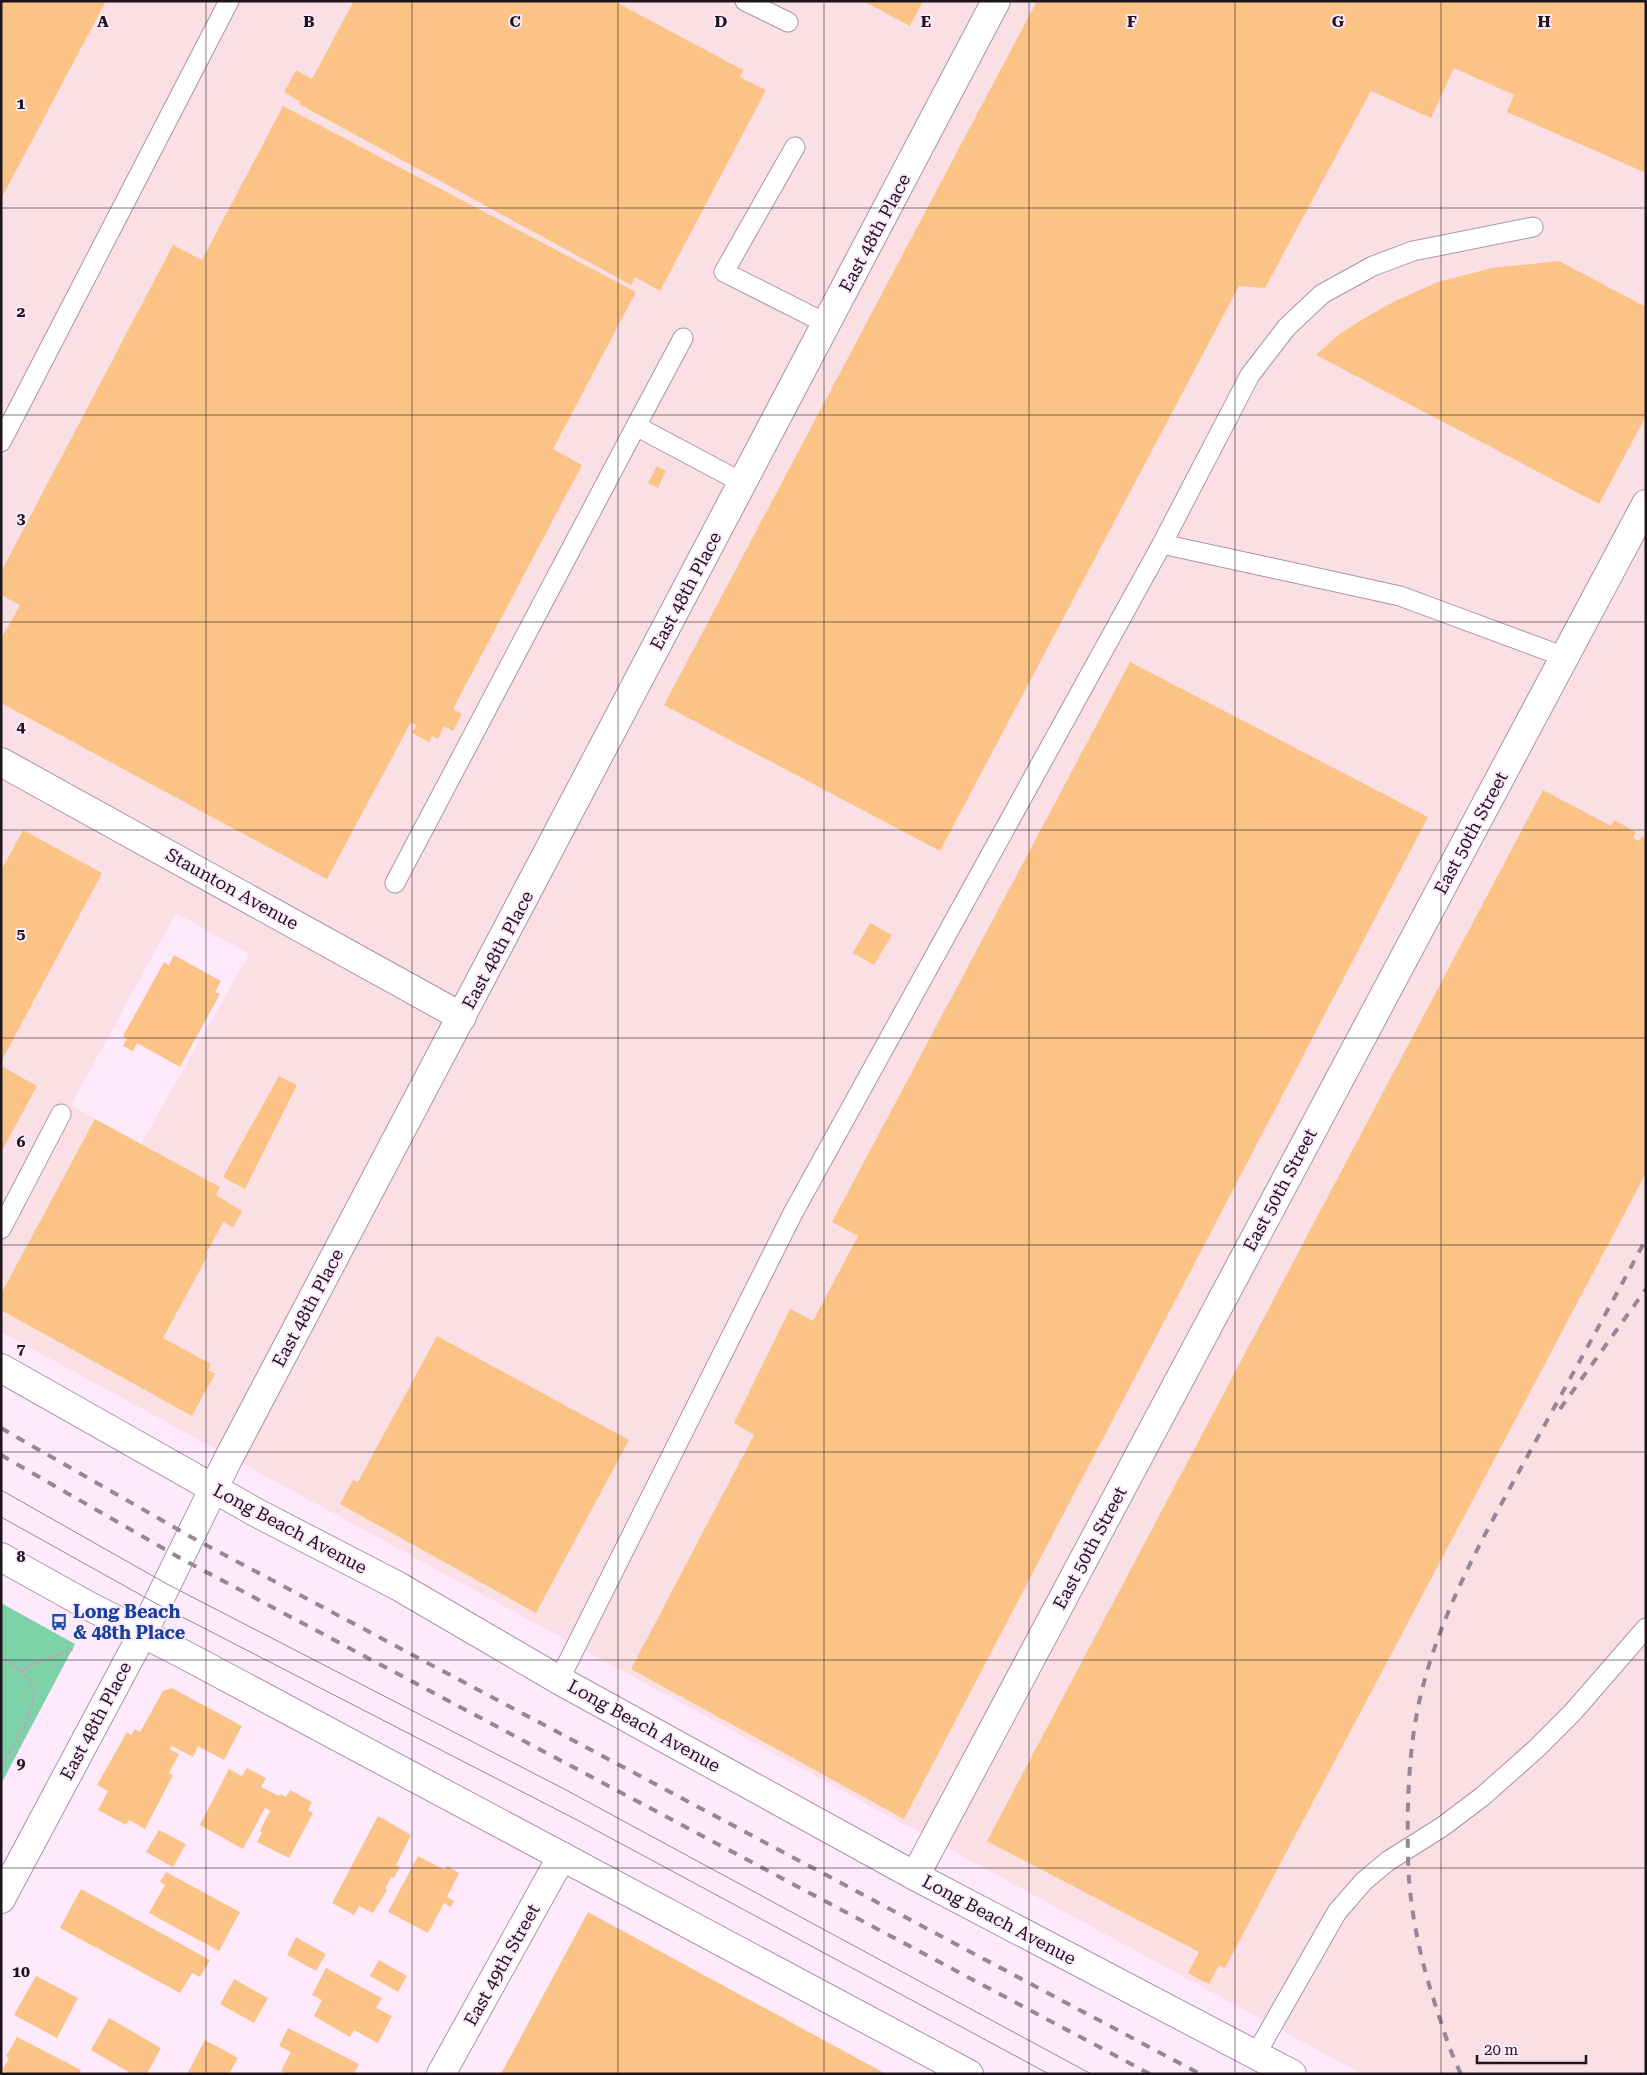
<svg xmlns="http://www.w3.org/2000/svg" width="1647" height="2075" font-family="'Roboto Serif',serif">
<style>
.industrial{fill:#fadfe5;fill-rule:evenodd}
.green{fill:#7ed2a8}
.building{fill:#fbc386}
.lines{fill:none;stroke-linecap:round;stroke-linejoin:round}
.service-casing{stroke:#ab93aa;stroke-width:21}
.minor-casing{stroke:#ab93aa;stroke-width:30}
.tertiary-casing{stroke:#ab93aa;stroke-width:30}
.path{stroke:#b7a6b6;stroke-width:3;stroke-dasharray:2.5 2.5;stroke-linecap:butt}
.service{stroke:#fff;stroke-width:19}
.minor{stroke:#fff;stroke-width:28}
.tertiary{stroke:#fff;stroke-width:28}
.tram{stroke:#978796;stroke-width:1}
.rail{stroke:#978796;stroke-width:4;stroke-dasharray:9 9;stroke-linecap:butt}
.grid{fill:none;stroke:#1d141c;stroke-width:1;stroke-opacity:0.55}
.labels{text-anchor:middle;stroke-width:4;stroke-linejoin:round;paint-order:stroke}
.street-label{font-size:18px;fill:#1d141c;stroke:#fee9fd}
.transit-label{font-size:18px;font-weight:bold;fill:#164399;stroke:#fee9fd;text-anchor:start}
.grid-label{font-size:16px;text-anchor:middle;font-weight:bold;fill:#1d141c;stroke:#fee9fd;stroke-width:4;stroke-linejoin:round;paint-order:stroke}
</style>
<rect width="100%" height="100%" fill="#fee9fd"/>
<!-- industrial -->
<path class="industrial" d="M1 1H1646V2074H1362L1 1332ZM176 913 249 954 141 1144 71 1105Z"/>
<!-- green -->
<path class="green" d="M1 1603 75 1644 1 1784Z"/>
<!-- building -->
<path class="building" d="M1 1H106L1 199Z
M354 1H614L743 70 740 77 766 90 660 291 635 277 631 285 299 104 301 102 284 92 296 70 312 79Z
M863 1H923L910 26Z
M1037 1H1646V173L1507 112 1514 95 1454 68 1431 118 1371 91 1265 288 1239 286 940 851 664 705Z
M283 106 636 292 553 449 582 465 453 709 462 714 453 731 444 726 438 739 432 736 429 742 412 733 416 725 411 722 327 879 1 703V639L20 605 1 595V572L173 245 202 260Z
M1559 261 1646 307V416L1599 504 1316 355 1338 335 1363 319 1395 301 1438 282 1492 268Z
M657 466 666 471 658 488 648 483Z
M1130 662 1428 817 904 1819 631 1669 754 1435 734 1423 790 1309 813 1321 858 1236 832 1222Z
M1543 790 1611 826 1614 820 1636 832 1633 838 1639 841 1642 836 1646 838V1173L1225 1968 1219 1965 1209 1984 1188 1973 1199 1952 987 1841Z
M23 830 102 873 1 1062V871Z
M870 923 892 935 874 965 853 953Z
M174 955 221 981 215 992 220 994 180 1067 137 1043 133 1051 123 1046 127 1039 123 1036 164 962 169 965Z
M1 1066 37 1086 1 1152Z
M279 1076 297 1085 245 1189 223 1177Z
M95 1119 220 1187 216 1195 242 1211 233 1227 223 1222 206 1254 208 1255 163 1338 211 1364 208 1370 215 1374 192 1416 1 1310V1294Z
M437 1336 629 1440 536 1613 340 1504 353 1480 358 1482Z
M172 1688 242 1726 224 1760 198 1746 193 1757 172 1746 170 1749 179 1754 169 1773 173 1775 145 1829 129 1820 126 1825 98 1810 108 1791 97 1785 127 1732 131 1735 135 1729 140 1732 163 1691Z
M247 1768 266 1778 261 1787 279 1796 280 1794 286 1797 290 1790 312 1802 308 1810 313 1813 289 1858 257 1842 262 1833 260 1831 270 1811 265 1808 243 1849 200 1825 229 1769 242 1776Z
M378 1816 411 1835 396 1865 400 1867 394 1878 391 1877 385 1889 387 1890 373 1913 359 1906 354 1915 332 1903Z
M159 1830 186 1844 173 1867 146 1852Z
M418 1856 445 1870 447 1866 459 1873 447 1897 454 1901 451 1907 444 1903 428 1933 388 1912Z
M166 1872 240 1912 219 1951 149 1913 165 1885 160 1882Z
M81 1889 210 1960 200 1977 192 1973 180 1993 60 1928Z
M588 1912 886 2074H501Z
M296 1937 326 1954 316 1971 287 1955Z
M379 1960 407 1976 398 1992 370 1976Z
M326 1968 382 1998 376 2008 392 2016 378 2043 354 2030 350 2037 314 2016 322 2000 312 1995Z
M36 1976 78 1998 57 2038 14 2015Z
M234 1979 268 1998 254 2023 220 2004Z
M109 2018 161 2048 147 2074H132L91 2050Z
M288 2028 359 2064 354 2074H287L281 2071 291 2052 279 2046Z
M17 2037 81 2070 79 2074H8L2 2071 9 2058 6 2056Z
M205 2040 238 2058 229 2074H187Z"/>
<g class="lines">
<!-- service casing -->
<g class="service-casing">
<path id="service" d="M745 1 788 22
M795 147 724 272 827 324
M636 426 683 338
M1 442 229 1
M1162 544 1400 596 1565 657
M395 883 636 426 743 483
M1 1229 61 1114
M559 1680 793 1213 1162 544 1250 375 1287 327 1322 294 1373 266 1413 251 1533 227
M1256 2054 1337 1912 1364 1881 1388 1861 1442 1827 1483 1796 1536 1749 1573 1712 1646 1628"/>
</g>
<!-- minor casing -->
<g class="minor-casing">
<path id="minor" d="M1 762 462 1017
M915 1876 1646 504
M1 1899 143 1633 227 1461 996 1
M441 2074 562 1856"/>
</g>
<!-- tertiary casing -->
<g class="tertiary-casing">
<path id="tertiary" d="M1 1368 257 1513 398 1586 559 1680 915 1876 1292 2074
M1 1557 89 1606 185 1655 969 2074"/>
</g>
<!-- path -->
<path class="path" d="M1 1656C9 1663 23 1670 28 1678 45 1703 13 1745 1 1767
M19 1670 73 1649"/>
<!-- service -->
<use href="#service" class="service"/>
<!-- minor -->
<use href="#minor" class="minor"/>
<!-- tertiary -->
<use href="#tertiary" class="tertiary"/>
<!-- tram -->
<path class="tram" d="M1 1490 167 1584 566 1790 1091 2074
M1 1517 157 1604 579 1821 1049 2074"/>
<!-- rail -->
<path class="rail" d="M1560 1409 1646 1289
M1 1428 191 1537 1200 2074
M1 1455 180 1558 1150 2074
M1461 2074C1452 2056 1446 2038 1440 2019 1422 1967 1410 1916 1408 1861 1407 1802 1408 1743 1423 1686 1444 1605 1487 1530 1527 1457 1567 1384 1607 1312 1646 1239"/>
</g>
<!-- grid -->
<path class="grid" d="M206 1V2074M412 1V2074M618 1V2074M824 1V2074M1029 1V2074M1235 1V2074M1441 1V2074M1 208H1646M1 415H1646M1 622H1646M1 830H1646M1 1038H1646M1 1245H1646M1 1452H1646M1 1660H1646M1 1868H1646"/>
<!-- icons -->
<defs>
<g id="bus-bare" transform="scale(1.35)"><path d="M-5-6H5V4H4V6H2V4H-2V6H-4V4H-5ZM-3.5-4V0h7V-4ZM-3.5 1.2v1.5H-2V1.2ZM2 1.2v1.5H3.5V1.2Z" fill="#1a4fb4" stroke="#fee9fd" stroke-width="2.5" paint-order="stroke"/></g>
</defs>
<g fill-rule="evenodd">
<use href="#bus-bare" x="59" y="1622"/>
</g>
<g class="labels">
<!-- street labels -->
<g class="street-label">
<text transform="translate(875 233) rotate(-62)" y="6">East 48th Place</text>
<text transform="translate(686 591) rotate(-62)" y="6">East 48th Place</text>
<text transform="translate(1471 833) rotate(-62)" y="6">East 50th Street</text>
<text transform="translate(232 889) rotate(29)" y="6">Staunton Avenue</text>
<text transform="translate(498 950) rotate(-62)" y="6">East 48th Place</text>
<text transform="translate(1280 1190) rotate(-62)" y="6">East 50th Street</text>
<text transform="translate(308 1308) rotate(-62)" y="6">East 48th Place</text>
<text transform="translate(290 1529) rotate(28)" y="6">Long Beach Avenue</text>
<text transform="translate(1090 1548) rotate(-62)" y="6">East 50th Street</text>
<text transform="translate(96 1721) rotate(-62)" y="6">East 48th Place</text>
<text transform="translate(644 1726) rotate(29)" y="6">Long Beach Avenue</text>
<text transform="translate(999 1920) rotate(28)" y="6">Long Beach Avenue</text>
<text transform="translate(502 1965) rotate(-61)" y="6">East 49th Street</text>
</g>
<!-- transit labels -->
<g class="transit-label">
<text x="73" y="1618">Long Beach<tspan x="73" dy="21">&amp; 48th Place</tspan></text>
</g>
</g>
<g class="grid-label">
<text x="103" y="27">A</text>
<text x="309" y="27">B</text>
<text x="515" y="27">C</text>
<text x="721" y="27">D</text>
<text x="926" y="27">E</text>
<text x="1132" y="27">F</text>
<text x="1338" y="27">G</text>
<text x="1544" y="27">H</text>
<text x="21" y="109">1</text>
<text x="21" y="317">2</text>
<text x="21" y="524">3</text>
<text x="21" y="732">4</text>
<text x="21" y="939">5</text>
<text x="21" y="1147">6</text>
<text x="21" y="1354">7</text>
<text x="21" y="1562">8</text>
<text x="21" y="1769">9</text>
<text x="21" y="1977">10</text>
</g>
<!-- border -->
<rect width="1647" height="2075" fill="none" stroke="#1d141c" stroke-width="5"/>
<!-- scale -->
<path d="M1477 2055v8h109v-8" fill="none" stroke="#1d141c" stroke-width="2.5"/>
<text x="1484" y="2055" font-size="15" fill="#1d141c" stroke="#fee9fd" stroke-width="4" paint-order="stroke">20 m</text>
</svg>
